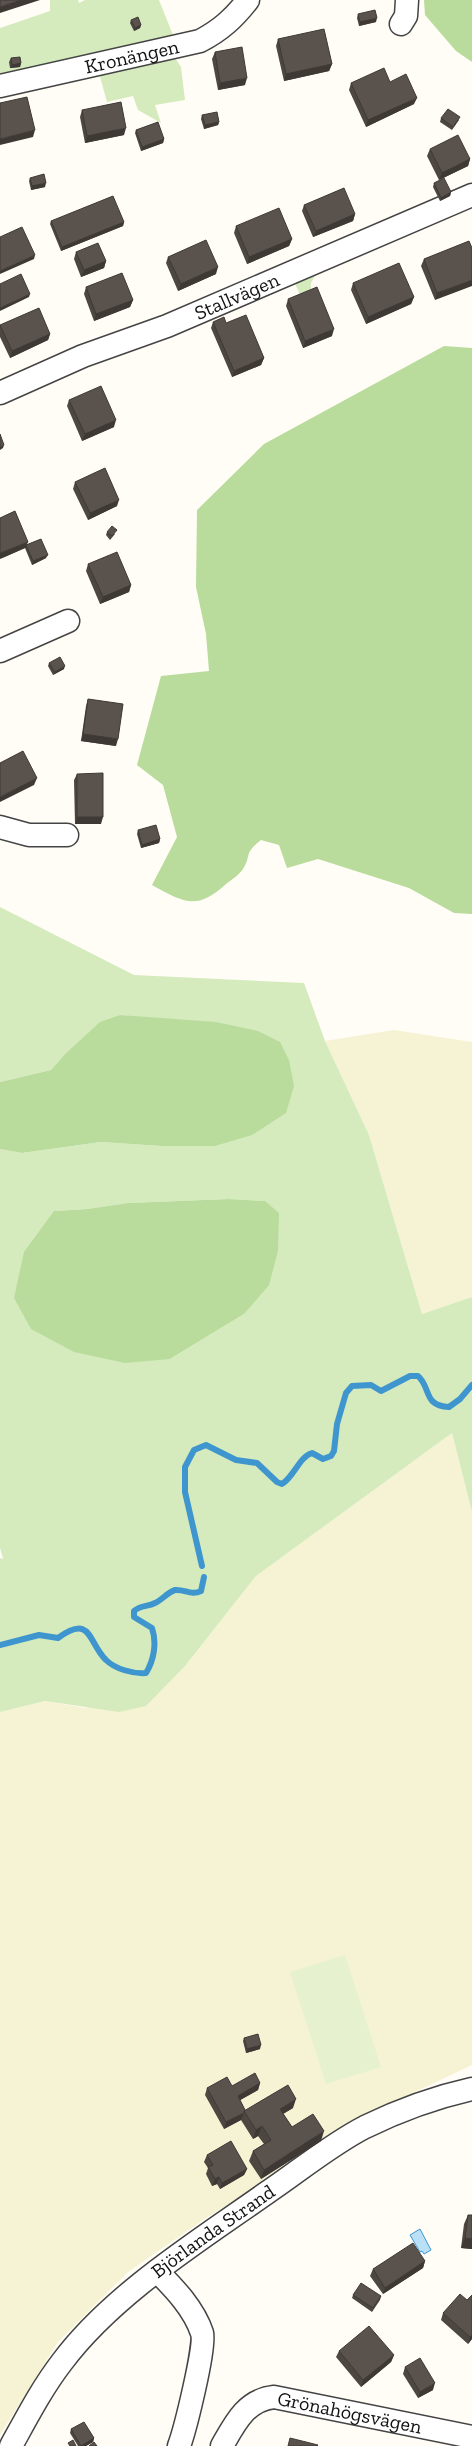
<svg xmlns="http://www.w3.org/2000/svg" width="472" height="2446" font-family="'Zilla Slab',serif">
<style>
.farmland{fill:#f6f3d4}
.green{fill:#d5ebbd;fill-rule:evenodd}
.forest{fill:#b9dc9c}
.pitch{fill:#e6f2cf}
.water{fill:#b9e0f7;stroke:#3f96cf}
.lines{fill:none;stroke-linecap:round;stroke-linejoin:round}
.stream{stroke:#3f96cf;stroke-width:6}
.minor-casing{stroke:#444;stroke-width:25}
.minor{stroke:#fff;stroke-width:22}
.wall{fill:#4d4742}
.shaded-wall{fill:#3f3936}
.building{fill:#5a524d;stroke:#3f3936}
.labels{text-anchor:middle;stroke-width:5;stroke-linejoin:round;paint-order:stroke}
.street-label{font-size:20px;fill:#111;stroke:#fff}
</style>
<rect width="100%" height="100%" fill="#fffdf5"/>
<!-- farmland -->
<path class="farmland" d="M394 1030 472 1042V1297L422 1314 369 1135 325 1041Z
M452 1433 472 1512V2065L398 2100 206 2218 128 2272 58 2342 0 2435V1712L45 1701 86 1708 185 1666 256 1576Z"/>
<!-- green -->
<path class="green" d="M50 0H78L79 3 85 0H159L173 35 160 42 0 81V28L50 11Z
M175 58 181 67 185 100 155 105 161 123 138 110 133 96 107 102 99 73Z
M316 274 311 283V291L300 295 294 281Z
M0 907 134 975 304 983 325 1041 369 1135 422 1314 472 1297V1512L452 1433 256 1576 185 1666 146 1706 119 1712 45 1701 0 1712V1558L3 1559 0 1548V1149L22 1153 101 1142 161 1146H215L150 1018 120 1015 64 1055 51 1070 0 1082ZM229 1199 265 1201 244 1314 170 1359 54 1211 87 1209 128 1203Z"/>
<!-- forest -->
<path class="forest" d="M424 0H472V62L456 51 425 15Z
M444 346 472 348V914L454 913 409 888 318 859 287 868 279 845 261 840C243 854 252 855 243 869 239 875 231 880 225 885 196 911 183 902 152 885L177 837 163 785 137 765 161 676 209 671 206 634 196 587 197 510 264 444Z
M120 1015 216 1022 258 1031 280 1042 289 1060 294 1086 286 1113 252 1135 215 1146H161L101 1142 22 1153 0 1149V1082L51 1070 64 1055 100 1022Z
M229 1199 265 1201 279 1213 278 1251 269 1285 244 1314 170 1359 125 1363 74 1352 31 1329 14 1298 24 1252 54 1211 87 1209 128 1203Z"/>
<!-- pitch -->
<path class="pitch" d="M345 1955 381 2067 326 2084 290 1972Z"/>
<!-- water -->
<path class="water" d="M420 2229 431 2250 424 2254 422 2251 420 2252 410 2235Z"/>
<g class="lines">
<!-- stream -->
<path class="stream" d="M202 1566 185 1492V1467L194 1450 206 1445 236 1460 257 1463 277 1482 282 1484C294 1477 299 1457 312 1453L323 1459 331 1456 334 1451 337 1424 346 1393 352 1386 371 1385 381 1391 410 1376H418C431 1387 423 1406 449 1407L460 1399 472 1385
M0 1645 39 1635 58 1638C92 1613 88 1643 106 1660 115 1669 133 1674 146 1673 154 1660 157 1643 152 1628L134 1617V1611C141 1605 147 1607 155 1603 162 1600 168 1592 175 1590 185 1589 191 1596 201 1591L204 1577"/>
<!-- minor casing -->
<g class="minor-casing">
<g id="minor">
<path d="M401 24 406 16 407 0"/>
<path id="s1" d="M0 86 200 41C221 30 234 18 248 0"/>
<path id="s2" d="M0 393 83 356 167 326 472 195"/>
<path d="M0 651 68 621"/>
<path d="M0 827 29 835H67"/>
<path d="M157 2271C175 2289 194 2309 202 2333 206 2346 185 2430 179 2446"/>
<path id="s3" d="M11 2446C27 2417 42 2388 62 2362 112 2295 197 2242 265 2194 298 2172 330 2145 365 2127 398 2111 436 2097 472 2089"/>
<path id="s4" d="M222 2446C235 2423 246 2400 274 2397L472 2437"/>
</g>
</g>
<!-- minor -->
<use href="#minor" class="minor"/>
</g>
<!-- wall -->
<path class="wall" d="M358 14 376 22 359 26 357 18Z
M131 20 141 25 140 28 134 31 130 23Z
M278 39 332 64 329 71 284 81 276 46Z
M215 52 245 85 218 90 212 59Z
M11 58 21 63 20 67 10 68 9 62Z
M390 82 414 104 366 127 349 90 351 83Z
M82 110 124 135 85 143 80 117Z
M202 115 219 122 218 125 204 129 201 119Z
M441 118 459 120 452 130 440 122Z
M136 130 164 139 163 143 141 151 135 133Z
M430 149 470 159 468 166 439 180 427 156Z
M30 178 45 187 31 190 29 181Z
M434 183 451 192 450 196 440 201 433 187Z
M304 205 355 214 353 221 313 237 302 211Z
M51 221 124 222 123 226 61 251 50 224Z
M236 226 292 239 289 246 247 264 234 233Z
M472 248 435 300 421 266 424 259Z
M76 252 106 261 104 268 81 277 74 259Z
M168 257 216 274 178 291 166 263Z
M353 283 414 297 411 304 366 324 351 290Z
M86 287 133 300 130 307 94 321 84 294Z
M288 299 332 336 303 348 286 306Z
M213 322 226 323 264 358 261 365 232 377 211 328Z
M0 325 50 334 48 340 10 358 0 337Z
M69 400 114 427 82 441 67 406Z
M75 482 117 506 88 520 73 489Z
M107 532 115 534 110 540 106 535Z
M28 542 26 545 46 558 32 565 25 548 0 559Z
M88 564 131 585 129 592 100 604 86 571Z
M49 663 64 669 53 675 48 666Z
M88 699 116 746 81 741 86 706Z
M77 774 101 824H75L74 780Z
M138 830 160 839 159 843 141 848 137 834Z
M244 2038 260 2049 246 2053 243 2041Z
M260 2083 258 2090 240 2100 245 2110 293 2108 283 2114 292 2127 321 2141 261 2179 249 2161 253 2151 264 2144 258 2136 253 2139 241 2120 224 2129 205 2095 207 2088 232 2086Z
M207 2155 247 2169 244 2175 220 2189 217 2184 212 2186 206 2174 208 2168 204 2162Z
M468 2215H472V2249L461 2248 464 2224Z
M425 2261 423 2268 383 2294 370 2276 373 2269Z
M353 2295 381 2296 380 2300 372 2312 352 2298Z
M472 2295V2339L468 2344 441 2320 443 2313 467 2300Z
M339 2351 394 2355 391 2362 361 2387 336 2357Z
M405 2367 433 2390 418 2398 403 2374Z
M71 2429 94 2438 93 2442 86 2446H78L70 2433Z"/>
<!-- shaded-wall -->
<path class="shaded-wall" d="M21 0H40L0 13V7Z
M377 18 376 22 359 26 360 22Z
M141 25 140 28 134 31 135 28Z
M21 63 20 67 10 68 12 65Z
M332 64 329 71 284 81 286 74Z
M247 78 245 85 218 90 220 83Z
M417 98 414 104 366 127 368 120Z
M219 122 218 125 204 129 205 125Z
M126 128 124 135 85 143 87 136Z
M35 130 33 137 0 145V139Z
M164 139 163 143 141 151 142 147Z
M470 159 468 166 439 180 442 173Z
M46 183 45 187 31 190 32 186Z
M451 192 450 196 440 201 441 198Z
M355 214 353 221 313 237 316 231Z
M124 222 123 226 61 251 62 247Z
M292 239 289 246 247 264 249 257Z
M35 255 34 259 0 274V271Z
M106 261 104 268 81 277 84 270Z
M218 267 216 274 178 291 181 284Z
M472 280V286L435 300 437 293Z
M30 294 29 297 0 311V308Z
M414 297 411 304 366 324 368 317Z
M133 300 130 307 94 321 96 314Z
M334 329 332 336 303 348 305 341Z
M50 334 48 340 10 358 12 351Z
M264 358 261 365 232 377 234 371Z
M116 420 114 427 82 441 85 434Z
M4 445 3 448 0 450V447Z
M119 500 117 506 88 520 90 513Z
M28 542 25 548 0 559V553Z
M48 555 46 558 32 565 33 561Z
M131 585 129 592 100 604 103 597Z
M65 666 64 669 53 675 55 672Z
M83 734 118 739 116 746 81 741Z
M37 778 34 785 0 802V797Z
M77 817H103L101 824H75Z
M160 839 159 843 141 848 142 845Z
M261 2045 260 2049 246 2053 247 2049Z
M260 2083 258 2090 235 2103 238 2096Z
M296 2099 293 2108 276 2118 280 2109Z
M244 2113 241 2120 224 2129 226 2122Z
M262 2126 258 2136 253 2139 256 2130Z
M324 2131 321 2141 261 2179 264 2170Z
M247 2169 244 2175 220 2189 222 2183Z
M219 2177 217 2184 212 2186 215 2179Z
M465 2238 472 2239V2249L461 2248Z
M425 2261 423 2268 383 2294 385 2288Z
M472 2335V2339L468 2344 470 2337Z
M394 2355 391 2362 361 2387 363 2380Z
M435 2383 433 2390 418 2398 420 2392Z
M94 2438 93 2442 86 2446H81Z"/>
<!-- building -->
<path class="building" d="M0 0H21L0 7Z
M375 10 377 18 360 22 358 14Z
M138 17 141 25 135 28 131 20Z
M324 29 332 64 286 74 278 39Z
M242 47 247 78 220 83 215 52Z
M20 57 21 63 12 65 11 58Z
M384 68 390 82 406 74 417 98 368 120 351 83Z
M27 97 35 130 0 139V103Z
M121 102 126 128 87 136 82 110Z
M448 109 460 117 453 127 441 118Z
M217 112 219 122 205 125 202 115Z
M158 122 164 139 142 147 136 130Z
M458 135 470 159 442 173 430 149Z
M44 174 46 183 32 186 30 178Z
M444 178 451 192 441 198 434 183Z
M344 188 355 214 316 231 304 205Z
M113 196 124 222 62 247 51 221Z
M279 208 292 239 249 257 236 226Z
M22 227 35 255 0 271V237Z
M206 240 218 267 181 284 168 257Z
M469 241 472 248V280L437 293 424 259Z
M98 243 106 261 84 270 76 252Z
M399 263 414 297 368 317 353 283Z
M122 273 133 300 96 314 86 287Z
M21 274 30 294 0 308V284Z
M317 287 334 329 305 341 288 299Z
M39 308 50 334 12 351 0 325Z
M246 315 264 358 234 371 213 322 224 317 226 323Z
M101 386 116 420 85 434 69 400Z
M0 434 4 445 0 447Z
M105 468 119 500 90 513 75 482Z
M15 511 28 542 0 553V518Z
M112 526 117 530 112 536 107 532Z
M41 539 48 555 33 561 26 545Z
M117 552 131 585 103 597 88 564Z
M60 657 65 666 55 672 49 663Z
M88 699 123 704 118 739 83 734Z
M23 751 37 778 0 797V763Z
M103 773V817H77V774Z
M156 825 160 839 142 845 138 830Z
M258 2034 261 2045 247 2049 244 2038Z
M255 2073 260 2083 238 2096 245 2110 244 2113 226 2122 207 2088 227 2077 232 2086Z
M288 2085 296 2099 280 2109 292 2127 313 2114 324 2131 264 2170 253 2151 271 2140 262 2126 256 2130 244 2111Z
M231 2141 247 2169 222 2183 219 2177 215 2179 208 2167 213 2165 207 2155Z
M468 2215H472V2239L465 2238Z
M413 2243 425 2261 385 2288 373 2269Z
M361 2283 381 2296 373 2308 353 2295Z
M460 2294 467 2300 472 2295V2335L470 2337 443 2313Z
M369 2326 394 2355 363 2380 339 2351Z
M420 2358 435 2383 420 2392 405 2367Z
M84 2422 94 2438 81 2446 71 2429Z
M290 2438 318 2445 317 2446H288Z
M73 2440 76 2446H70L68 2443Z
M94 2442 97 2446H89Z"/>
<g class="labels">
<!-- street labels -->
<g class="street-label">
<text dy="7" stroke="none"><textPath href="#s1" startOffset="135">Kronängen</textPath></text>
<text dy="7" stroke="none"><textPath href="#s2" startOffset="256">Stallvägen</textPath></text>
<text dy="7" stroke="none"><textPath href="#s3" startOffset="299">Björlanda Strand</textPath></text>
<text dy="7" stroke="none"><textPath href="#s4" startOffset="152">Grönahögsvägen</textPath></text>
</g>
</g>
</svg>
